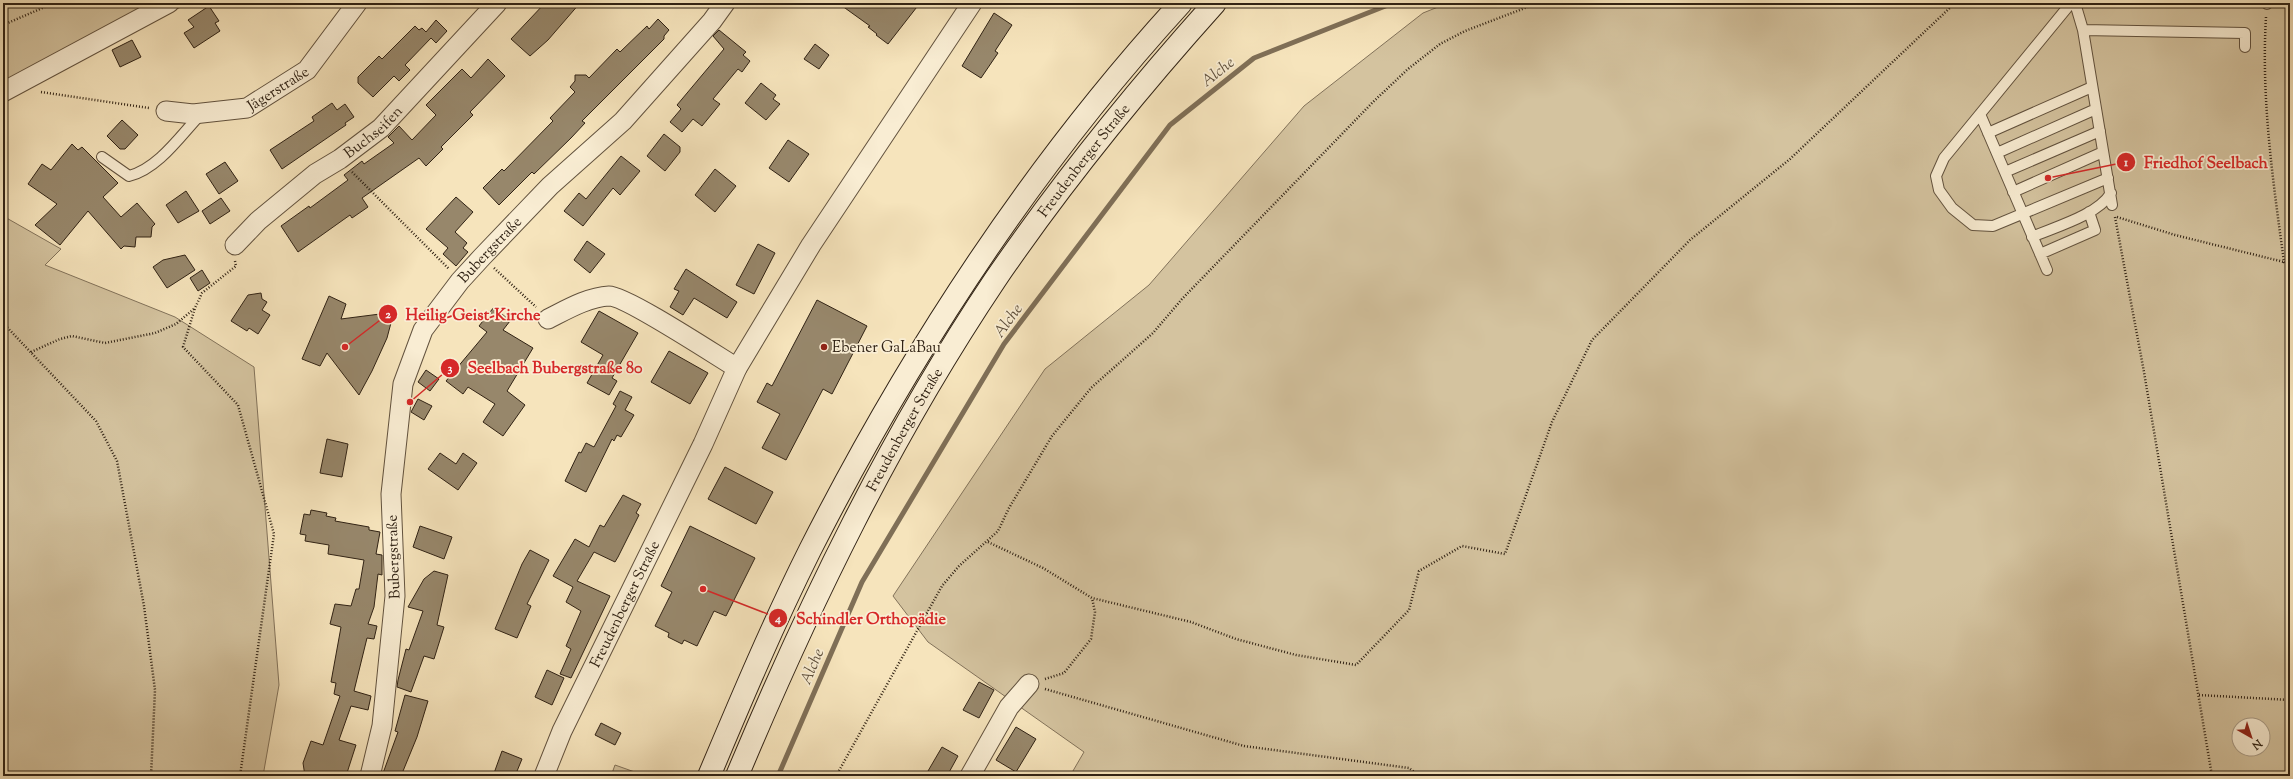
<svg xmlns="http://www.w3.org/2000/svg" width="2293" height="779" font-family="'Sorts Mill Goudy',serif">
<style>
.green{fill:#d4c39f;stroke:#82725a;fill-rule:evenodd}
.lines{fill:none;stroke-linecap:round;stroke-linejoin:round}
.stream{stroke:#7f6f57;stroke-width:5}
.building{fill:#97876b;stroke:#302214}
.lane-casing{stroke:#62523e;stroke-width:12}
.street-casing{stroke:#62523e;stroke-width:21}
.secondary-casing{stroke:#302214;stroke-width:24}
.path{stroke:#302214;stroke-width:2.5;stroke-dasharray:1 2;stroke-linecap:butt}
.lane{stroke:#f9edd3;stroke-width:10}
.street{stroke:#f9edd3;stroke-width:19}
.secondary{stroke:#f9edd3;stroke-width:22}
.poi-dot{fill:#8f2418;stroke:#f9edd3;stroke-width:1.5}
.labels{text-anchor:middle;stroke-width:3.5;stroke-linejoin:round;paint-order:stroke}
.street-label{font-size:15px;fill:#302214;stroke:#f9edd3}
.poi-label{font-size:15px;fill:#302214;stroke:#f9edd3;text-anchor:start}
.water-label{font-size:16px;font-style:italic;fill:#5e4f3b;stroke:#f9edd3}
.leader{fill:none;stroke:#d62828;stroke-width:1.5}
.callout-dot{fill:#d62828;stroke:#f9edd3;stroke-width:1.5}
.mark-label{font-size:12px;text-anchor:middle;font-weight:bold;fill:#fff}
.callout-label{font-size:16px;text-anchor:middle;font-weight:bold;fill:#d62828;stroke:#f9edd3;stroke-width:3.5;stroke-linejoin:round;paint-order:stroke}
</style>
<rect width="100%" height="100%" fill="#f6e4bc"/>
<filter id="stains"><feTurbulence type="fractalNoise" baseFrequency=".005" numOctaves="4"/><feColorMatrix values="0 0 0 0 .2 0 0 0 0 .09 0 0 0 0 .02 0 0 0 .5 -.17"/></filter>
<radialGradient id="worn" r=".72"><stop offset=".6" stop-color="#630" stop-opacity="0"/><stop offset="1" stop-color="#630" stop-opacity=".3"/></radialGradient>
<!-- green -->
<path class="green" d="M3 3H190L3 87Z
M1448 3H2290V776H1070L1084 752 928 642 893 596 1045 369 1149 285 1304 106 1423 13ZM2239 725H2263V749H2239Z
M3 216 61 249 45 265 175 317 254 367 279 685 263 776H3Z
M615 765 646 776H611Z"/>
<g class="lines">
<!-- stream -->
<path class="stream" d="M778 776 862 582 1004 344 1170 125 1254 58 1393 3"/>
</g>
<!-- building -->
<path class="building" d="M545 3H580L548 40 530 56 511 39Z
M838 3H920L888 44 876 35 877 34 868 27 870 26Z
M209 6 219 21 215 23 220 31 194 48 184 33 194 27 188 20Z
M994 13 1012 25 995 51 998 53 981 78 962 66Z
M658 19 669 30 664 36V39L582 121 585 123 571 138 534 174 532 172 499 205 483 188 502 169 504 171 553 121 550 118 575 92 570 87 575 81V75H586L589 78 617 49 620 52 647 26 649 29Z
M436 20 447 31 436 43 431 38 405 65 410 70 399 81 394 76 373 97 358 83V77L379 56 382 59 415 26 419 30 422 28 426 32Z
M719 30 746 52 743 55 750 61 742 72 738 69 713 99 720 104 702 126 693 119 682 132 670 122 681 109 677 105 724 49 713 36Z
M132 40 141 57 120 67 112 50Z
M815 44 829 55 819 69 804 59Z
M488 59 505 76 470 112 473 115 441 147 443 149 426 166 419 158 362 198 368 207 352 218 350 215 298 252 281 226 309 206 310 208 348 180 344 175 362 161 364 164 394 143 388 137 399 126 412 140 436 115 426 105 462 69 471 78Z
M761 83 776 95 773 99 780 104 766 120 745 103Z
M332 103 337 110 345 104 354 117 345 123 346 125 282 169 270 150 314 121 312 117Z
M122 120 138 135 125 149H120L107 136Z
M664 134 680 147V152L665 171 647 156Z
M788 140 809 154 789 182 769 168Z
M72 144 78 150 82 147 118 183 103 197 121 217 137 203 155 224 152 227 151 237H136L135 247 124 246 121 249 88 211 60 245 35 225 57 204 28 184 42 164 51 170Z
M621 156 640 171 620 195 613 188 583 226 564 211 579 193 586 199Z
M225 162 238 181 219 194 206 174Z
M715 169 736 186 715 212 695 195Z
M186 191 199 211 178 223 166 205Z
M456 197 473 212 455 232 467 243 463 248 468 252 456 266 443 254 448 248 426 229Z
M221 198 230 211 210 224 202 211Z
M587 241 605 254 590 273 574 260Z
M758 244 775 253 754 294 736 285Z
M185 255 195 270 167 288 153 267 163 260Z
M686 269 737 302 727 318 694 298 683 315 670 307 679 291 674 289Z
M202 270 210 283 198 291 190 278Z
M261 293 262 299 267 302 262 310 270 315 258 334 249 328 247 331 231 321 248 295Z
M329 296 346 304 341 319 380 314 392 319 387 338 372 371 359 395 327 353 320 366 302 359Z
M817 300 867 326 832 394 823 389 786 460 762 448 780 414 757 402 767 383 772 386Z
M494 307 510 321 503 330 533 348 507 391 525 405 503 436 483 422 495 404 468 387 463 394 446 381 487 332 479 326Z
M599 311 638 333 612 378 617 381 609 395 587 383 603 355 581 342Z
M669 351 708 373 690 404 651 382Z
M426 370 439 379 430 391 418 382Z
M620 391 632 397 625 410 634 415 621 437 617 435 614 441 612 439 586 492 565 481 579 452 581 453 586 443 594 447 616 406 613 404Z
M418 399 432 406 424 420 411 412Z
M327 439 348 444 342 477 320 473Z
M440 453 456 464 463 453 477 463 458 490 428 469Z
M725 467 773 492 756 524 708 499Z
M623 495 641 504 636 513 639 515 618 557 615 562 594 552 577 581 610 596 571 678 560 674 571 649 566 646 581 611 566 602 573 587 553 576 575 539 589 547 600 525 604 527Z
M311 510 327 513 326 516 336 518 335 521 369 527V530L380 532 376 554 382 555V575L378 574 374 607 368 624 377 626 374 639 367 638 354 691 371 696 368 710 351 706 339 740 356 745 346 776H330L318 772 316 776H305L303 763 311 741 323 745 340 696 334 694 336 683 331 682 341 627 330 624 335 604 351 606 356 589H359L364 560 328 554 329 545 305 541 306 535 300 534 304 514 310 515Z
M420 526 452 537 444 559 413 547Z
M690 526 755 558 726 616 714 611 697 646 684 640 682 644 668 637 669 633 655 626 672 592 661 586Z
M530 550 549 560 527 604 531 606 517 638 495 629 522 564Z
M434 571 448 575 437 625 444 627 434 659 424 656 411 692 397 687 398 680 406 649 409 650 423 611 408 607 424 579Z
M547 670 564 678 552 705 535 697Z
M979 682 994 690 979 718 963 710Z
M405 695 428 701 417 737 401 776H382L398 732 395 731Z
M601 723 621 733 615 745 595 735Z
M1016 727 1036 739 1016 772 996 760Z
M942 747 958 756 947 776H936L928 771Z
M502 751 522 759 515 776H493Z"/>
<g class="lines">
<!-- lane casing -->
<g class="lane-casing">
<path id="lane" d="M2071 3 1944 158 1936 176 1939 190 1952 208 1973 225 1993 226 2108 178
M2075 3 2083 30 2112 205
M2267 3V4
M2083 30 2245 33V47
M1980 114 2047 270
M1988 133 2092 87
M1997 153 2096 109
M102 157 129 176C158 169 181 135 200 115
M2005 172 2100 131
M2013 192 2103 152
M2032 237C2055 227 2098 215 2111 193
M2040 254 2095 230 2089 212"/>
</g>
<!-- street casing -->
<g class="street-casing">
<g id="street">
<path d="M3 92 169 3"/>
<path id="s1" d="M166 111 193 114 247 108 307 70 357 3"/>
<path id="s2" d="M235 245 258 221 315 174 340 159 381 128 497 3"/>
<path d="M548 319C566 310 588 297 609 296 626 296 717 356 737 368"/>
<path id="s3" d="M370 776 382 726 395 596 391 494 403 384 423 330 460 281 482 257 550 186 623 121 712 21 725 3"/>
<path id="s4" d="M544 776 562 731 703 444 737 368 811 245 972 3"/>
<path d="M970 776 1009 707 1029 684"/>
</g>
</g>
<!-- secondary casing -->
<g class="secondary-casing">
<g id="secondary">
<path d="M709 776C741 700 773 624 810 550 910 353 1031 167 1181 3"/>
<path id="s5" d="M737 776C809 604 891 435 995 280 1062 182 1136 91 1215 3"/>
</g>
</g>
<!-- path -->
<path class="path" d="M2266 17C2261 99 2273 181 2284 262L2290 267
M3 25 54 3
M41 92 149 108
M352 172 449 269
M2115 217 2144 372 2212 776
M2117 217 2175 235 2284 262
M235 261 236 266 202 293 195 308 183 347 238 405 274 534 240 776
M494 268 536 307
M3 323 96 421 117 461 144 606 155 690 151 776
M31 352 60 339 72 336 105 343 155 333 176 324 195 308
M988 542 1043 568 1092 598 1191 622 1236 639 1296 655 1356 665 1409 610 1419 571 1462 546 1505 554 1552 422 1592 340 1690 240 1790 159 1955 3
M1045 679 1064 673 1091 639 1095 612 1092 598
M1045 689 1244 746 1409 768 1419 776
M2199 695 2290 700
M836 776 942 586 959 566 998 531 1009 508 1052 436 1091 388 1153 333 1182 299 1373 102 1408 69 1440 44 1465 31 1538 3"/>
<!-- lane -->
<use href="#lane" class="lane"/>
<!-- street -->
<use href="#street" class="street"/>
<!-- secondary -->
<use href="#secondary" class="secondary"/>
</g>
<!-- markers -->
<circle class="poi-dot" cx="824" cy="347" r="4"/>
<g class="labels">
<!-- street labels -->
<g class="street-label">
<text dy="5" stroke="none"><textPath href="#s1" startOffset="118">Jägerstraße</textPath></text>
<text dy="5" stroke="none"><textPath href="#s2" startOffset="179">Buchseifen</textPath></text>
<text dy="5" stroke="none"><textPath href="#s5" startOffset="709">Freudenberger Straße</textPath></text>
<text dy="5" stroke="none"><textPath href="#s3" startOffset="557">Bubergstraße</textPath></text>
<text dy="5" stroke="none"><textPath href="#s5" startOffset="385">Freudenberger Straße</textPath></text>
<text transform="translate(393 557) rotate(-92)" y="5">Bubergstraße</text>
<text dy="5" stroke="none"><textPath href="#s4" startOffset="190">Freudenberger Straße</textPath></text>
</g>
<!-- poi labels -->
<g class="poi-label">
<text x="832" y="352">Ebener GaLaBau</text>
</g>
<!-- water labels -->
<g class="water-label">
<text transform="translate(1217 71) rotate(-39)" y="6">Alche</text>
<text transform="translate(1007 320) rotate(-54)" y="6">Alche</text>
<text transform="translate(811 666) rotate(-67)" y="6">Alche</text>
</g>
</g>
<!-- callouts -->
<path class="leader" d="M2048 178L2126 162M345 347L388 314M410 402L450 368M703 589L778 618"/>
<g class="callout-dot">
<circle cx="2048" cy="178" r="4"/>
<circle cx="345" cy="347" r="4"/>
<circle cx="410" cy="402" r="4"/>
<circle cx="703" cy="589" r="4"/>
<circle cx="2126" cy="162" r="10"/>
<circle cx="388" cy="314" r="10"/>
<circle cx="450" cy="368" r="10"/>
<circle cx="778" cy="618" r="10"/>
</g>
<g class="mark-label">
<text x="2126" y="166">1</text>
<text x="388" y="318">2</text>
<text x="450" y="372">3</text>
<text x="778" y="622">4</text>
</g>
<g class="callout-label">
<text x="2206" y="168">Friedhof Seelbach</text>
<text x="473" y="320">Heilig-Geist-Kirche</text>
<text x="555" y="373">Seelbach Bubergstraße 80</text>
<text x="871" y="624">Schindler Orthopädie</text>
</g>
<!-- margin -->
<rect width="2293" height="779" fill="none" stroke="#f6e4bc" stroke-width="16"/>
<rect x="4" y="4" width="2285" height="771" fill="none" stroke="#302214" stroke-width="2"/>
<rect x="8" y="8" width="2277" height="763" fill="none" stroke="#302214"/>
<!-- north arrow -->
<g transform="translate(2251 737) rotate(141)"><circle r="19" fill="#f9edd3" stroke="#a99c87"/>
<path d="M0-3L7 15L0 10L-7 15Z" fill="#8f2418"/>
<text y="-6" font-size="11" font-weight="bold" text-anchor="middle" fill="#302214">N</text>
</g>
<rect width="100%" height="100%" filter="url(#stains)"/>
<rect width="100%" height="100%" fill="url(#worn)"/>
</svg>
